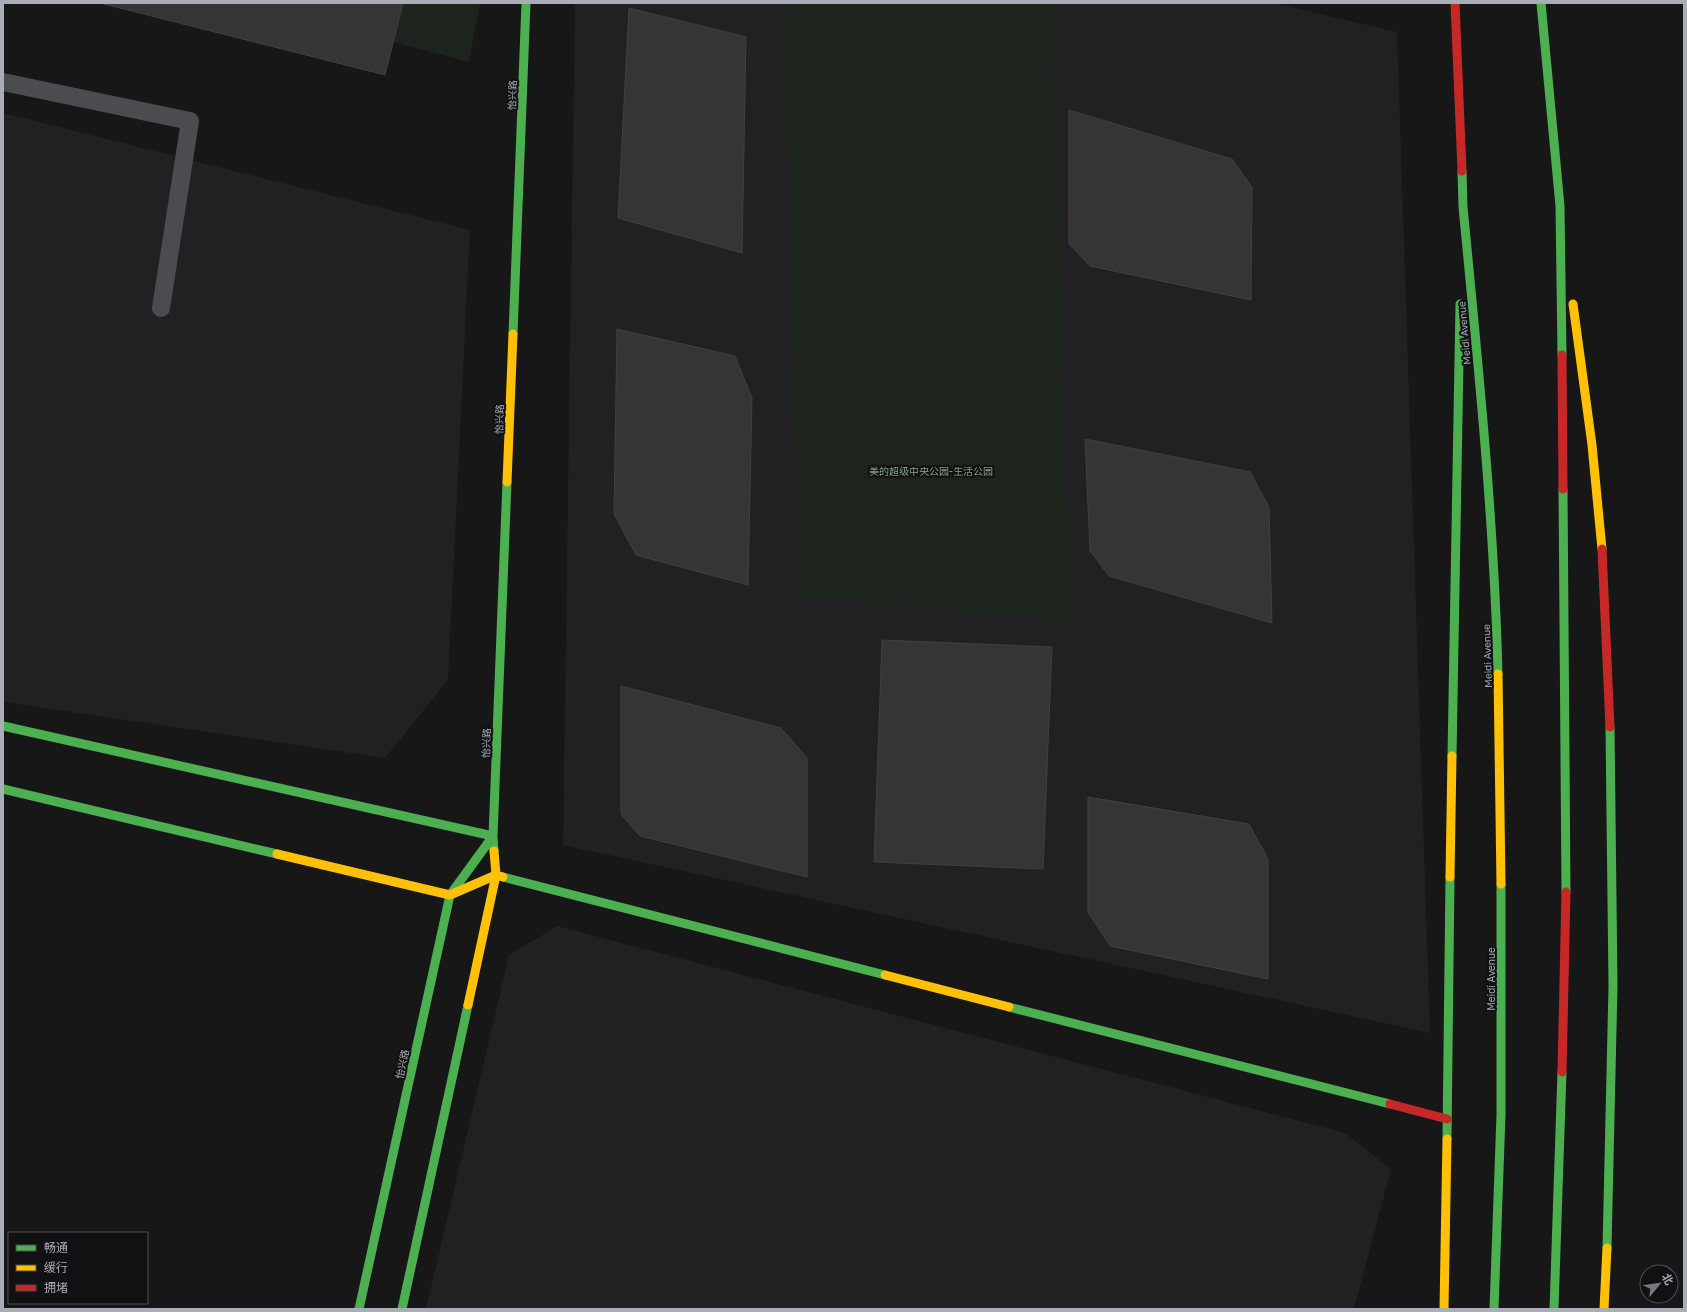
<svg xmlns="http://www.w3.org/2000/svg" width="1687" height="1312" font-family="'Golos Text','Noto Sans SC',sans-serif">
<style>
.built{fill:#212123}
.green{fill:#1d241e}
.building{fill:#353536;stroke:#3f4043}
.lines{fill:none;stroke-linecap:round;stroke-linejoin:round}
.lane{stroke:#4b4c50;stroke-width:18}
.fast{stroke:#4caf50;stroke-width:9}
.slow{stroke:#ffc107;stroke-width:9}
.jam{stroke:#c62828;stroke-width:9}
.labels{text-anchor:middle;stroke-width:4;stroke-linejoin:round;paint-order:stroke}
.street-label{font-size:10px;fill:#a8adb8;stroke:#111113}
.park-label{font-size:10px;fill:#7fa381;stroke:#111113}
</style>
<rect width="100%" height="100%" fill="#171717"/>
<!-- built -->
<path class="built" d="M575 3H1274L1397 32 1430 1033 563 845Z
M3 113 470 230 448 680 385 758 3 702Z
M557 926 1345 1133 1391 1169 1354 1309H426L509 955Z"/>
<!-- green -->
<path class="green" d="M403 3H480L469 62 393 42Z
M785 3H1053L1070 622 798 597Z"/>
<!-- building -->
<path class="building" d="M100 3H403L385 75Z
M629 8 746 37 742 253 618 218Z
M1069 110 1232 159 1252 187 1251 300 1090 266 1069 244Z
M617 329 735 356 752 398 748 585 636 555 614 514Z
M1085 439 1250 472 1269 507 1272 623 1109 576 1090 551Z
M882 640 1052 647 1043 869 874 862Z
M621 686 781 728 807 758V877L640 836 621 814Z
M1088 797 1249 824 1268 859V979L1110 946 1088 912Z"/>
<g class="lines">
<!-- lane -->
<path class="lane" d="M3 82 190 121 161 308"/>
<!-- fast -->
<path class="fast" d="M1541 3 1560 206 1562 355
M1462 171 1463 207C1478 363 1494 518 1498 674
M513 334 526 3
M1563 489 1566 892
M3 726 493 836
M1452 756 1460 304
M3 789 277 854
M494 851 493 836 507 482
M503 877 885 975
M1009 1007 1390 1104
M1447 1139 1450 877
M1607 1248 1613 986 1610 727
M359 1309 450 895 493 836
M402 1309 468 1005
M1494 1309 1501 1115V884
M1554 1309 1562 1072"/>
<!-- slow -->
<path class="slow" d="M1573 304 1592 445 1602 549
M507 482 513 334
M1498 674 1501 884
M277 854 450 895 496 875 503 877
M1450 877 1452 756
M885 975 1009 1007
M468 1005 496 875 494 851
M1444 1309 1447 1139
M1604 1309 1607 1248"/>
<!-- jam -->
<path class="jam" d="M1455 3 1462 171
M1562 355 1563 489
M1602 549 1610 727
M1562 1072 1566 892
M1390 1104 1447 1119"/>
</g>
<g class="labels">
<!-- street labels -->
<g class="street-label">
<text transform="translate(512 95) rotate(-88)" y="4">怡兴路</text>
<text transform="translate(1464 333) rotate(-95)" y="4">Meidi Avenue</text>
<text transform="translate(499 419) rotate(-88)" y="4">怡兴路</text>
<text transform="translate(1487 656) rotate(-92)" y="4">Meidi Avenue</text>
<text transform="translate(486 743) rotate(-88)" y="4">怡兴路</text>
<text transform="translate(1491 979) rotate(-90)" y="4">Meidi Avenue</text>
<text transform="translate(402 1064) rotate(-78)" y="4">怡兴路</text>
</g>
<!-- park labels -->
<g class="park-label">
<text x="931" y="475">美的超级中央公园-生活公园</text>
</g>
</g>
<!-- border -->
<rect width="1687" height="1312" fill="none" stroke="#a8adb8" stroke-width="8"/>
<!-- legend -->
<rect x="8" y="1232" width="140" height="72" fill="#111113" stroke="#4d4f55"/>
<rect x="16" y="1245" width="20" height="6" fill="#4caf50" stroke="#4d4f55"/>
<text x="44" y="1252" font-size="12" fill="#a8adb8">畅通</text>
<rect x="16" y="1265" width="20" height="6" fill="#ffc107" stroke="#4d4f55"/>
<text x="44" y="1272" font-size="12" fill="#a8adb8">缓行</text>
<rect x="16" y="1285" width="20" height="6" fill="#c62828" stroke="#4d4f55"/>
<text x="44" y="1292" font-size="12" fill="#a8adb8">拥堵</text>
<!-- north arrow -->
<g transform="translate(1659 1284) rotate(61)"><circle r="19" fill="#111113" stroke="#4d4f55"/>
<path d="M0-3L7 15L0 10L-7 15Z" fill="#757880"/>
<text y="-6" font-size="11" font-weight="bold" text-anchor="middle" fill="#a8adb8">北</text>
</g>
</svg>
